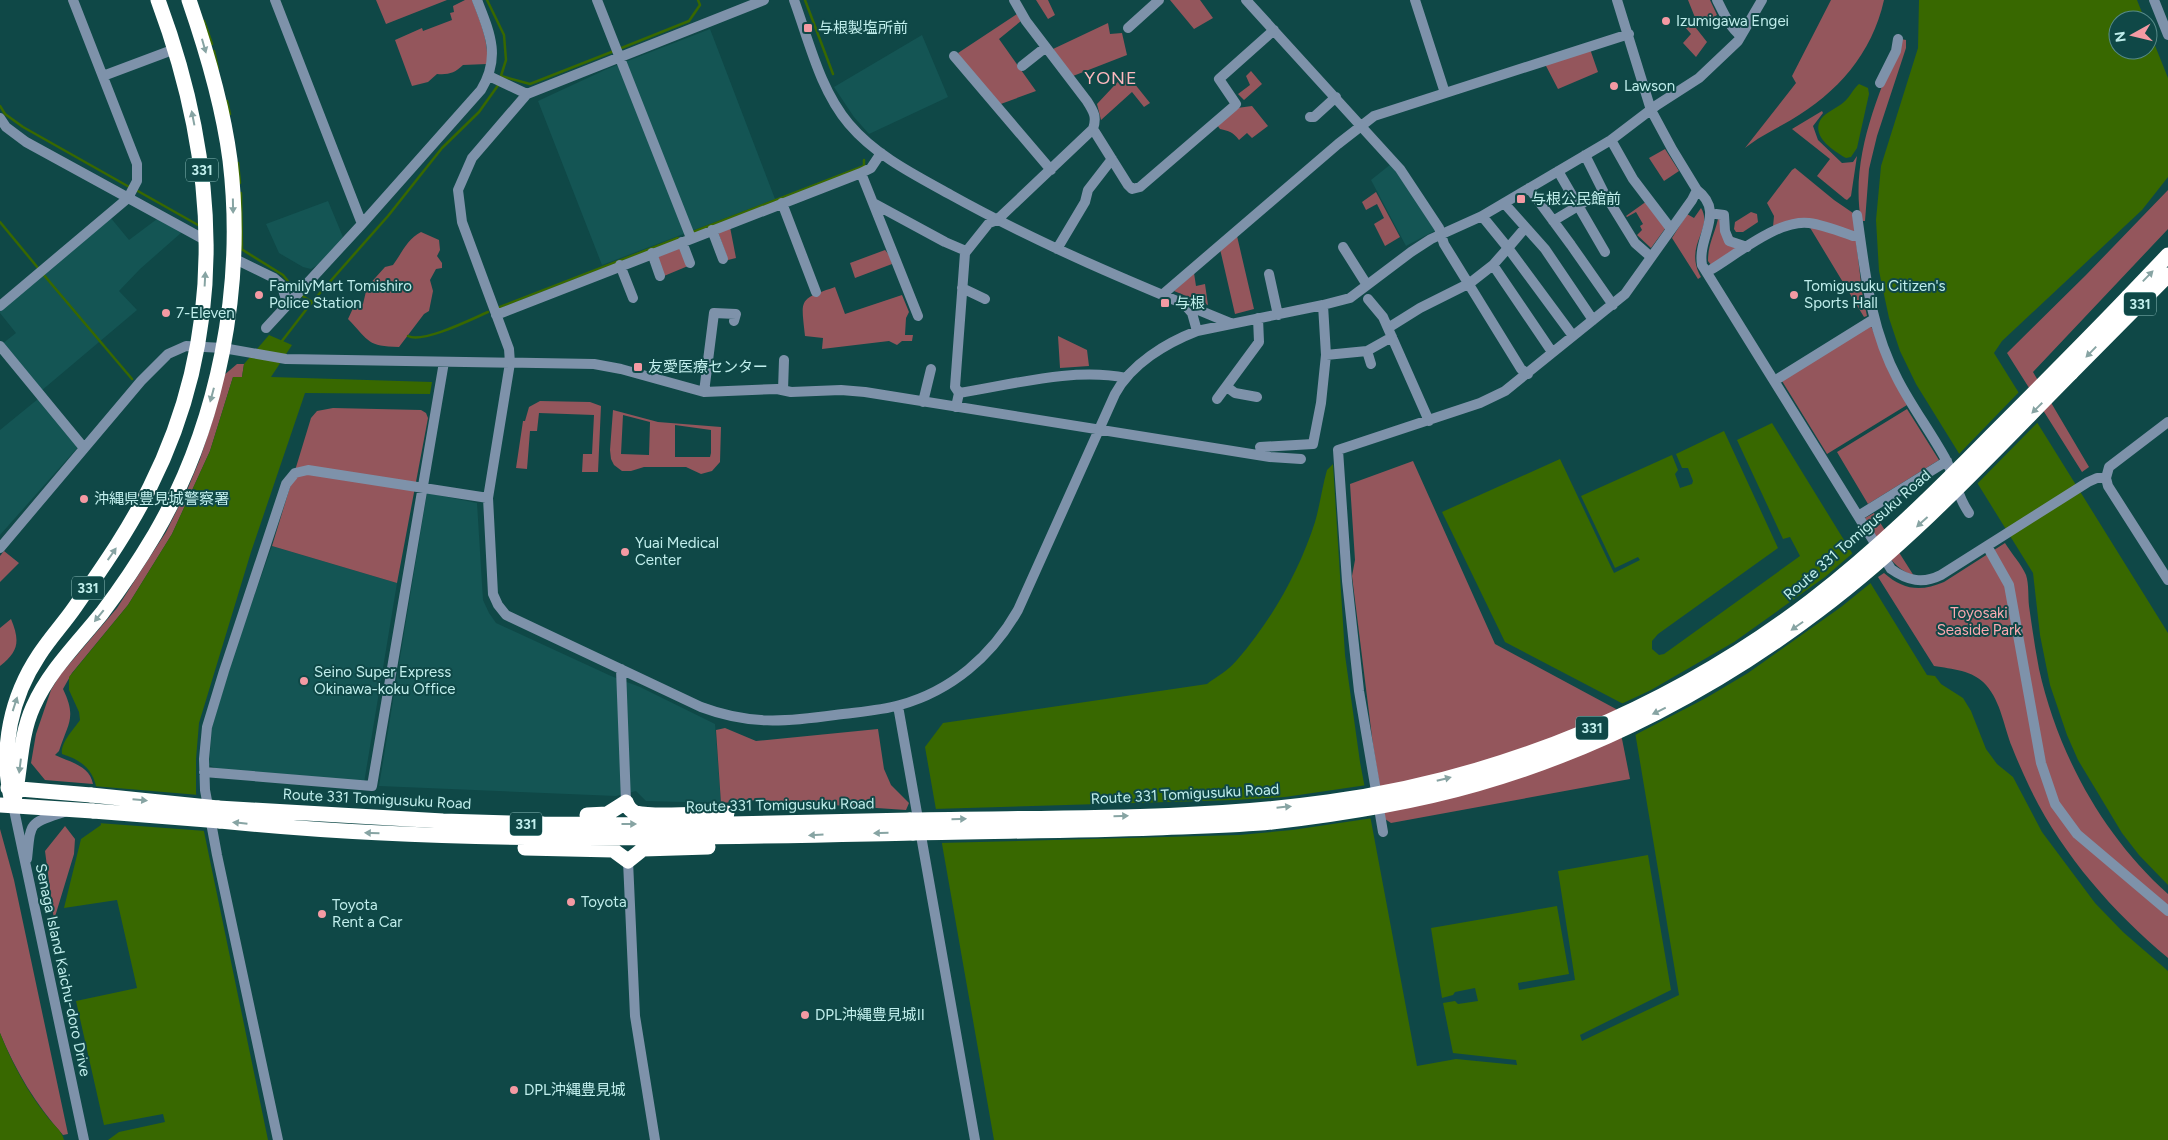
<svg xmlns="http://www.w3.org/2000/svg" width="2168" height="1140" font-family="Figtree,'Noto Sans JP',sans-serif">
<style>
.built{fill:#145554}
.green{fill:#94565c;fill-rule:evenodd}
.water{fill:#386800}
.pier{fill:#0f4847}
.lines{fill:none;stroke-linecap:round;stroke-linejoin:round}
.stream{stroke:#386800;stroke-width:2.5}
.minor{stroke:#7e92aa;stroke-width:10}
.highway{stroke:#fff;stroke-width:15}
.highway-bridge{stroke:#fff;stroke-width:15}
.oneway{fill:#87a4a3}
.poi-dot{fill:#f49aa3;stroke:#0f4847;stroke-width:2}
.labels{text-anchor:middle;stroke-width:4;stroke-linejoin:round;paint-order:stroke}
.shield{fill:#0f4847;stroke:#8bbcba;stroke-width:1}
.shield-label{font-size:14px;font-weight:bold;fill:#c0eeec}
.poi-label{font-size:15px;fill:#c0eeec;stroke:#0f4847;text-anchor:start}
.street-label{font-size:15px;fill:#c0eeec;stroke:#0f4847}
.park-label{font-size:15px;fill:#fba9b0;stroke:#0f4847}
.quarter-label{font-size:18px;letter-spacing:1px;fill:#feb9bf;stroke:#0f4847}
</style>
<rect width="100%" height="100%" fill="#0f4847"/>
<!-- built -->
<path class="built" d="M710 29 775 199 602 265 538 101 607 69Z
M922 35 948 97 869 134 854 117 834 87Z
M1391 164 1436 230 1406 246 1371 180Z
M328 201 343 237 319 264 311 269 303 267 279 253 266 224Z
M110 217 129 240 157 219 182 232 140 269 119 291 137 310 41 391 2 344 16 333 0 313V309Z
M38 399 78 447 0 535V430Z
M427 493 477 503 483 600 489 613 496 623 611 676 640 687 715 724 721 803 646 801 636 791 616 796 379 786Z
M272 546 397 583 363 789 230 775 209 765 212 727 236 647Z"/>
<!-- green -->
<path class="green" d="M376 0H447L386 24Z
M465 0H472C480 21 489 41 487 64L463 65C455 73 448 75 437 74L428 82 412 86 395 40 422 28 423 31 452 20 450 13 454 12 453 6Z
M1036 0H1048L1055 15 1048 19Z
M1170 0H1200L1213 18 1194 29Z
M1688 0H1710L1717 15 1696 28 1707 42 1696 57 1683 43 1691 34 1685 27 1696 20Z
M1831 0H1884C1872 54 1837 93 1791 120 1774 130 1760 136 1745 148L1796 83 1792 76Z
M1017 14 1021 21 999 39 1036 91 998 105 968 69 958 53Z
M1108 23 1110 34 1122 33 1127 55 1073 76 1053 49Z
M1901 39 1906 40V48L1877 136 1869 169 1865 221H1861C1850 158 1878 95 1901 39Z
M1590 49 1598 72 1558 89 1545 64Z
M1251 71 1262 84 1244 100 1238 94 1250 85 1246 76Z
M1126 73 1150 103 1144 107 1132 92 1101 120 1097 104Z
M1252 106 1268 126 1252 138 1247 133 1239 140C1233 132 1229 131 1220 129L1217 125 1237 108Z
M1822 111 1823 113 1813 126 1818 140 1842 163 1853 162 1857 156 1851 196 1847 200 1845 199 1817 176 1830 159 1792 129Z
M1665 149 1679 171 1664 181 1649 158Z
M1795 168 1834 200 1853 213 1856 229 1854 232 1813 221 1773 227 1774 216 1767 203 1792 170Z
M2168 190V229L2033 372 2089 467 2082 472 2007 353 2086 275Z
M1376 192 1400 237 1385 246 1374 224 1384 218 1377 204 1366 210 1362 202Z
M1647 201 1667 226 1651 248 1637 235 1642 230 1640 226 1643 224 1636 212 1627 217 1626 216Z
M1701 208C1714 229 1683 245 1701 277L1698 279 1672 238 1687 214 1694 218Z
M1751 212 1757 214 1758 222 1743 232H1736L1734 229 1735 222Z
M1718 219 1723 220 1739 248 1711 265 1708 261C1708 244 1714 236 1718 219Z
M1809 226 1856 240 1862 292 1867 316 1864 317Z
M730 227 736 258 728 260 718 232Z
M421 232 439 240 440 250 437 256 442 263V268L436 269 430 280 433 291 429 311 424 314 399 347C367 346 370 342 348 319L355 304H363L367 287 385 267 393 265C402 253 407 239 421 232Z
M1237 236 1254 309 1235 314 1220 249Z
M680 248 688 266 664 276 657 257Z
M885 250 890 256 892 264 855 278 850 263Z
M1194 273 1196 286 1205 284 1208 305 1174 291Z
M835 287 845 314 902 295 909 312 906 318 905 335H913L912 341H902L897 345 889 341 822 349 823 338 805 336C801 298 798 300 835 287Z
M1870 324 1907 405 1827 454 1782 381Z
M1058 336 1087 350 1089 366 1060 368Z
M237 364H244L242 377H233L210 451 172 534 128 605 72 673 63 689C77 718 68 723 59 751L55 755C70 762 90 766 93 784L45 780 31 763 36 734 51 690 60 675 117 608 166 532 188 488 200 459 214 416 223 376Z
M540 401 590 402 601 406 598 472H582L583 454H592L594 415 539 413 537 431H530L527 469 516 468 523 421H525L529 407Z
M333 408 421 410 426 413 428 418 397 583 272 546 311 418 317 411Z
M1907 409 1939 460 1868 504 1837 452Z
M613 410 658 422 721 427 720 462 712 471 701 474 686 467H644L631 471H622L614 465 611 459 610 450ZM623 415 650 422 649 455 621 454ZM675 425 711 430V453L710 457H675Z
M1413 461 1495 644 1616 709 1630 779 1391 823 1385 819 1373 745 1352 576 1355 560 1350 484Z
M1874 513 1914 576C1888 566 1879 541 1865 518Z
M2005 543C2011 553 2022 565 2026 575 2029 584 2028 596 2029 606 2032 627 2035 648 2039 669 2058 754 2103 836 2168 894V958C2111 910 2061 853 2029 786 2023 773 2017 760 2012 747 2004 727 2001 702 1986 685 1973 670 1952 669 1934 666L1878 577 1884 573C1903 590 1921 592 1944 582Z
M4 551 19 563 0 582V556Z
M11 619C20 641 19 651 0 666V628Z
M725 728 756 741 878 729 884 769 891 785 909 803 906 810 758 800 721 803 716 730Z
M65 826 75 839 74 854 54 920 45 851Z
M0 829 14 880 68 1134 63 1135C36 1105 15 1070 0 1033Z"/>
<!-- water -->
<path class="water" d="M1919 0H2137L2145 20H2118V50H2148V28L2168 78V177L2142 210 2002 341 1994 353 2168 633V885L2139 855 2122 833 2078 760 2067 735 2050 685 2040 635 2033 573 1916 384 1900 351 1889 318 1879 271 1876 220 1881 166 1918 48Z
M1859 84 1868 88 1869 94 1857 148 1851 157 1846 158C1834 151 1810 136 1821 119 1826 112 1837 108 1844 102 1850 97 1853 89 1859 84Z
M269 335 292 345 271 377 432 382 430 394 305 393 251 552 199 723 196 759V793L268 1140H108L119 1132 165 1122 163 1114 104 1125 76 1001 137 988 117 900 64 908 81 839 101 825C96 791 102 766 62 754 60 743 74 729 80 720L79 712 69 690V677L128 605 172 534 210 451 233 377H242L244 364Z
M1772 423 1927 675 1935 676 1941 684 1963 698 1971 711 1986 749 1997 764 2013 777 2042 832 2095 903 2123 932 2168 971V1140H994L925 747 943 723 1207 684C1216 677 1229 670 1237 660 1271 621 1299 572 1315 522 1320 505 1322 487 1327 470L1333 464 1345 655 1360 762 1417 1066 1456 1059 1517 1065 1516 1060 1453 1053 1443 1003 1455 1001 1458 1004 1478 1001 1475 988 1455 992 1453 995 1442 998 1431 928 1557 906 1569 974 1518 983 1519 990 1575 980 1558 871 1648 855 1671 990 1580 1035 1582 1041 1679 995 1631 708 1505 642 1442 512 1560 459 1614 573 1640 560 1638 557 1615 568 1581 496 1672 455 1678 470 1675 474 1680 488 1692 484 1693 481 1688 468H1682L1676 454 1724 431 1778 548 1658 634 1652 641V649L1659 655 1664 654 1800 556 1790 537 1783 539 1737 440Z
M0 1033C11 1061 27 1091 46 1115 52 1124 62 1130 64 1140H0Z"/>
<!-- pier -->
<path class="pier" d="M2020 391 2039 421 1976 485 1957 456Z
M1854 552 1872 582 1841 607 1748 673 1706 698 1633 736 1628 710 1619 705 1651 690 1734 642 1825 577Z
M1367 785 1373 818 1292 830 1239 835 939 843 933 809 1234 800 1285 797Z
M93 786 199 795 206 831 98 823Z"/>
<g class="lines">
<!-- stream -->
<path class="stream" d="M487 0 504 35 506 60 500 79
M805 0 833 74
M204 21 212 44
M619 49 689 21 700 5 698 0
M214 51 218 69
M501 76 530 84 614 51
M227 101 230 114
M0 106 5 114 23 127 131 188
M238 163 240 183
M136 190 198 225
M241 193 242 249
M0 222 38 268
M693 232 864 166V160
M238 247 283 275 296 291
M43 274 132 379
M301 295 312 302
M500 307 678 238
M408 336C422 344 472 319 488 312
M282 341 312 302 388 216 442 148 479 112 499 84"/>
<!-- minor -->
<path class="minor" d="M275 0 362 224
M597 0 691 238
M764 0 527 94 472 158 458 190 462 222 509 349 510 363 488 498 493 594 498 605 506 615 701 707C749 725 785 722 835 715 856 712 879 711 900 705 951 691 992 656 1018 610L1115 394C1131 364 1166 343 1197 331L1323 305 1350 298 1411 252 1431 239 1482 216 1611 140 1657 105 1699 78 1738 41 1762 0
M794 0C809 41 820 90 849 124 876 156 915 175 951 195 1041 245 1135 284 1230 323
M1246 0 1400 169 1439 228 1444 244 1521 369 1528 374
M1415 0 1445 93
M1717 0C1723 12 1730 28 1741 36
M2154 0 2168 35
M1128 28 1159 0
M954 56 1051 170
M1022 66 1046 47
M103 76 175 49
M489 76 527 94
M1880 83 1896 51 1898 39
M1310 117H1314L1336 97
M0 118 6 127 26 142 207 241
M1093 129 1128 185 1132 189 1140 187 1233 107 1236 104 1219 79 1274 30
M1611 140 1633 179 1671 229
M1585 155 1603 191
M1558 171 1605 252
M861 173 918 316
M1529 188 1571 245 1613 305
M1697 190C1726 212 1697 237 1702 265L1891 569C1908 581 1923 584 1941 575L2088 482 2097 478H2106
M782 203 816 292
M873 203 945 242 966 251
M1504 203 1545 249 1593 320
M1716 214 1724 215 1725 231 1729 241 1747 247
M1857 215C1865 271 1870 328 1898 380 1912 407 1930 431 1945 458 1955 476 1956 495 1969 513
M1482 216 1508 248 1525 228
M1553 221 1603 191 1635 243 1651 257
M712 230 723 259
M682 242 690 263
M1343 247 1367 285
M1057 249 1085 202 1088 190 1112 159
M652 253 660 276
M233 258 274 278 281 284 288 305
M620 265 633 298
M1493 265 1552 352
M1712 269C1737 254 1779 219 1809 223 1824 225 1839 231 1853 236H1860
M1269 274 1278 315
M962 288 985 299
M1162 295 1338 144 1374 116 1629 34
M1368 299 1383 317 1429 421
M1185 305 1192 313 1197 331
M0 306 128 198 137 181V164L73 0
M496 315 861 173 871 168 881 153
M266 328 362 224 481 90C501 57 490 33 477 0
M1388 328 1420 308 1470 283 1493 265 1508 248 1573 336
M0 346 84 448
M1367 351 1371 364
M1326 355 1367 351 1392 337
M1779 378 1874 319
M1227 387 1235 393 1257 397
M783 390 784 360
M704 392 714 313 736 314 734 321
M959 393 955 387 965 253 989 223 997 220 1093 129C1097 117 1094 112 1087 101L1026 21 1014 0
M1217 399 1259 342 1258 318
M923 402 931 369
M956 407 959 393C1011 385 1074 367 1126 378
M2168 422 2109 467 2106 478 2108 486 2168 580
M1260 447 1313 444 1321 403 1326 355 1323 305
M1863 513 1947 461
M1987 546 2009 585 2041 763 2055 804 2077 834 2168 911
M0 548 141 381 168 354 186 346 223 348 286 359 594 364 621 369 704 392 777 389 791 392 841 390 865 392 1270 457 1301 459
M621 669 626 802
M898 706 975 1140
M204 772 372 786 444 362
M13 805 84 1140
M1383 832 1359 691 1347 581 1338 450 1480 403 1505 391 1625 294 1692 200 1697 190 1672 149 1651 110 1617 0
M27 859C31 821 28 824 64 812
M628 861 635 1016 655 1140
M278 1140 217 855 205 790 204 759 207 727 224 671 286 484 295 473 308 470 488 498"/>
<!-- highway -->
<path class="highway" d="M2128 297 2168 255
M2071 373 2168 275
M8 788 91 795
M11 798C0 748 11 697 39 655 50 638 64 623 75 607 102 568 129 530 150 487 229 330 218 161 158 0
M0 805 93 811
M13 805C21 773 19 738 33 707 49 671 77 644 102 613 121 588 139 561 155 534 219 424 245 286 230 160 223 106 207 52 189 0
M218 808 443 821 544 824 684 825 910 820
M587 815 607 814 626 802C628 807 630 811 636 813 656 818 703 813 727 813
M220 821C450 845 681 838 913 833
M525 848 613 850 628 861 643 849 708 847"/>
<!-- highway-bridge -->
<path class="highway-bridge" d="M91 795 218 808
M93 811 220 821
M910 820C1048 817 1192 821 1328 802 1503 778 1671 708 1811 601 1876 551 1934 494 1991 436 2037 390 2083 344 2128 297
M913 833C993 831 1074 831 1155 828 1194 826 1233 826 1272 822 1341 814 1411 803 1477 784 1600 749 1718 687 1819 610 1912 540 1990 455 2071 373"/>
</g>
<!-- one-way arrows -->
<defs><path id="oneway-solid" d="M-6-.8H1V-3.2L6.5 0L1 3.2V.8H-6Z" transform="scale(1.25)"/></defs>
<g class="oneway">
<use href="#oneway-solid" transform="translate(204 46) rotate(74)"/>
<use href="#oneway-solid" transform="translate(193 118) rotate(-101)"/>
<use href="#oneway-solid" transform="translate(233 206) rotate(89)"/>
<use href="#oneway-solid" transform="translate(2148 276) rotate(-46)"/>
<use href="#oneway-solid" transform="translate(205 279) rotate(-87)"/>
<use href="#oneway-solid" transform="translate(2091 352) rotate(134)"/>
<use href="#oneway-solid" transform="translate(212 395) rotate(105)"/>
<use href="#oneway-solid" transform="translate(2037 408) rotate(135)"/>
<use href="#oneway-solid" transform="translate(1922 522) rotate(138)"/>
<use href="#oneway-solid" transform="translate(112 554) rotate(-55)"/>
<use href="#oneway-solid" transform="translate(99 616) rotate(129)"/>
<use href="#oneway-solid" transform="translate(1797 626) rotate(145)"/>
<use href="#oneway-solid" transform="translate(15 704) rotate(-72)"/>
<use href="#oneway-solid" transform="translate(1659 711) rotate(154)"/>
<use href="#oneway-solid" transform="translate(20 766) rotate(97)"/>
<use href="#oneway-solid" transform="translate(1444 779) rotate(-14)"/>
<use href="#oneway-solid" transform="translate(140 800) rotate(5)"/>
<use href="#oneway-solid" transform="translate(1284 807) rotate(-6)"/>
<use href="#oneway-solid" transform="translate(1121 816) rotate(-2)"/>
<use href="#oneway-solid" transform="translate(959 819) rotate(-1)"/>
<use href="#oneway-solid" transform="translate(240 823) rotate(-174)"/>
<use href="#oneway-solid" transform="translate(629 824)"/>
<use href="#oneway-solid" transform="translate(372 833) rotate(-178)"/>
<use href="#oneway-solid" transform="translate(881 833) rotate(179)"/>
<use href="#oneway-solid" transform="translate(816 835) rotate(177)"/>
</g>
<!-- markers -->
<g class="poi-dot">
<circle cx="1666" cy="21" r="5"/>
<rect x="803" y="23" width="10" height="10" rx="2.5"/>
<circle cx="1614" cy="86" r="5"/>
<rect x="1516" y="194" width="10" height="10" rx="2.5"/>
<circle cx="259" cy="295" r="5"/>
<circle cx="1794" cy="295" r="5"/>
<rect x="1160" y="298" width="10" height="10" rx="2.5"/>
<circle cx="166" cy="313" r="5"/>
<rect x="633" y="362" width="10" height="10" rx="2.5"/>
<circle cx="84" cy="499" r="5"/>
<circle cx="625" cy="552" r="5"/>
<circle cx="304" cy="681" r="5"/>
<circle cx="571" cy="902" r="5"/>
<circle cx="322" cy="914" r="5"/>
<circle cx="805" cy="1015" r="5"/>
<circle cx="514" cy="1090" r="5"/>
</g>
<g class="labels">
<!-- shield labels -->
<g class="shield">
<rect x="186" y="158.5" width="32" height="23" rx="4"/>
<rect x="2124" y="292.5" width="32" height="23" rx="4"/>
<rect x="72" y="576.5" width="32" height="23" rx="4"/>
<rect x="1576" y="716.5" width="32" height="23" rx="4"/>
<rect x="510" y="812.5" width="32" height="23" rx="4"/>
</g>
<g class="shield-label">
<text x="202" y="175">331</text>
<text x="2140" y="309">331</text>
<text x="88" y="593">331</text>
<text x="1592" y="733">331</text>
<text x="526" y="829">331</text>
</g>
<!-- poi labels -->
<g class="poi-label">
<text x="1676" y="26">Izumigawa Engei</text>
<text x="818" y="33">与根製塩所前</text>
<text x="1624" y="91">Lawson</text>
<text x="1531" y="204">与根公民館前</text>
<text x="269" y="291">FamilyMart Tomishiro<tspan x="269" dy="17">Police Station</tspan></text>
<text x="1804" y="291">Tomigusuku Citizen's<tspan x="1804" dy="17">Sports Hall</tspan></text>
<text x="1175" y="308">与根</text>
<text x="176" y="318">7-Eleven</text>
<text x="648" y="372">友愛医療センター</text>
<text x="94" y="504">沖縄県豊見城警察署</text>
<text x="635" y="548">Yuai Medical<tspan x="635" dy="17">Center</tspan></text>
<text x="314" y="677">Seino Super Express<tspan x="314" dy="17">Okinawa-koku Office</tspan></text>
<text x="581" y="907">Toyota</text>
<text x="332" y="910">Toyota<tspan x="332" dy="17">Rent a Car</tspan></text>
<text x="815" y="1020">DPL沖縄豊見城II</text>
<text x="524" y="1095">DPL沖縄豊見城</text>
</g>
<!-- street labels -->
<g class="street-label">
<text transform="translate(1857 535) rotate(-41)" y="5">Route 331 Tomigusuku Road</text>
<text transform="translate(1185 794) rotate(-3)" y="5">Route 331 Tomigusuku Road</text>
<text transform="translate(377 799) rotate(3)" y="5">Route 331 Tomigusuku Road</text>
<text transform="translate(780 805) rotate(-1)" y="5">Route 331 Tomigusuku Road</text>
<text transform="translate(63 970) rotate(78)" y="5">Senaga Island Kaichu-doro Drive</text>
</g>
<!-- park labels -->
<g class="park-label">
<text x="1979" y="618">Toyosaki<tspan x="1979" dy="17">Seaside Park</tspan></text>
</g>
<!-- quarter labels -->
<g class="quarter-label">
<text x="1111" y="84">YONE</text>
</g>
</g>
<!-- north arrow -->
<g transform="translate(2133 35) rotate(262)"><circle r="24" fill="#0f4847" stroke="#568a89"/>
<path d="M0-4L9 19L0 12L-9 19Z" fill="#f49aa3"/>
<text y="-8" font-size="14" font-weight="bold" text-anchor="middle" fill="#c0eeec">N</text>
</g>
</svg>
